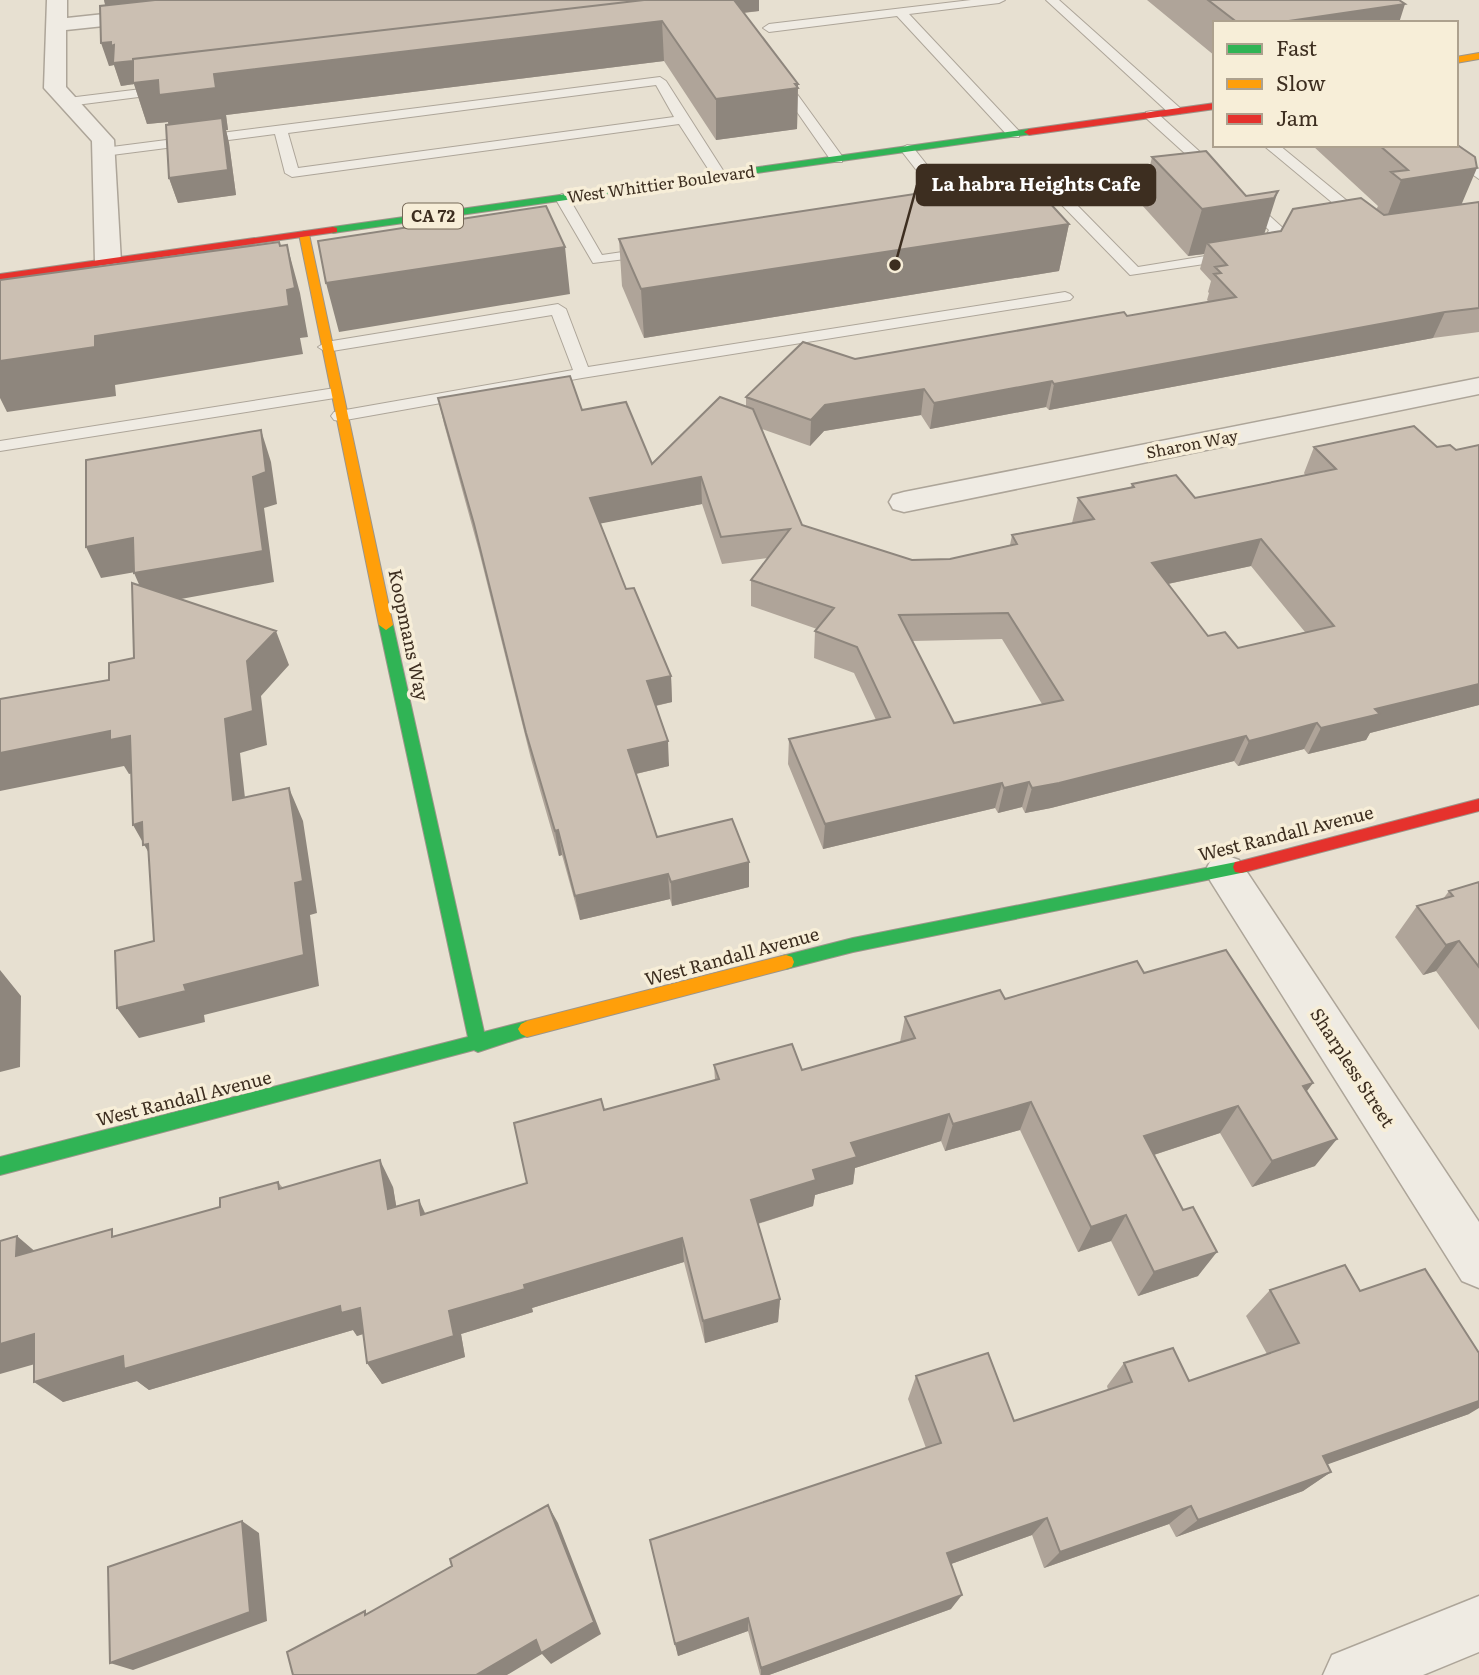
<svg xmlns="http://www.w3.org/2000/svg" width="1479" height="1675" font-family="Literata,serif">
<style>
.lines{fill:none;stroke-linecap:round;stroke-linejoin:round}
.lane-casing{stroke:#ada599;stroke-width:2}
.street-casing{stroke:#ada599;stroke-width:3}
.fast-casing{stroke:#9c958a;stroke-width:2}
.slow-casing{stroke:#9c958a;stroke-width:2}
.jam-casing{stroke:#9c958a;stroke-width:2}
.lane{fill:#efebe3;fill-rule:evenodd}
.street{fill:#efebe3;fill-rule:evenodd}
.fast{fill:#30b455;fill-rule:evenodd}
.slow{fill:#ff9f0a;fill-rule:evenodd}
.jam{fill:#e5322d;fill-rule:evenodd}
.wall{fill:#afa499;fill-rule:evenodd}
.shaded-wall{fill:#8e867d}
.building{fill:#cbbfb2;stroke:#8e867d;stroke-width:2;fill-rule:evenodd}
.labels{text-anchor:middle;stroke-width:7;stroke-linejoin:round;paint-order:stroke}
.far-street-label{font-size:16px;fill:#3d2e20;stroke:#f7eed8}
.shield{fill:#f7eed8;stroke:#756857;stroke-width:2}
.shield-label{font-size:16px;font-weight:bold;fill:#3d2e20}
.street-label{font-size:18px;fill:#3d2e20;stroke:#f7eed8}
.leader{fill:none;stroke:#3d2e20;stroke-width:2.5}
.callout-dot{fill:#3d2e20;stroke:#f7eed8;stroke-width:2.5}
.callout{fill:#3d2e20;stroke:#3d2e20;stroke-width:2.5}
.callout-label{font-size:19px;text-anchor:middle;font-weight:bold;fill:#fff}
</style>
<rect width="100%" height="100%" fill="#e7e0d1"/>
<g class="lines">
<!-- lane casing -->
<g class="lane-casing">
<path id="lane" d="M971 0H1005L999 3 909 14 1019 131V137H1009L897 16 769 32 763 28 769 24Z
M1046 0H1059L1180 108V114H1170Z
M780 75 784 76 842 156V162H832L774 79Z
M660 77 666 81 726 175 724 178H714L679 124 292 177 285 173 275 134 104 156 97 152 104 148ZM656 85 674 117 298 168 288 133Z
M166 86 170 87V93L68 106 62 102 68 98Z
M1151 111 1156 112 1221 171V177H1211L1146 118V112Z
M907 145 912 146 957 203V209L938 210 936 207 942 203 900 149Z
M1263 145H1279L1368 218 1370 221 1368 224H1358Z
M1431 145H1447L1479 169V179Z
M1176 177 1183 181 1181 184 1073 201 1138 267 1261 247 1269 230 1239 202 1246 198 1251 199 1284 229 1272 254 1130 275 1055 198 1062 194Z
M562 194 569 198 602 255 650 248 657 252 650 256 593 263 555 198Z
M1065 292 1070 294 1073 297 1070 300 582 378 340 421 334 420 331 416 334 412 573 370 552 315 326 352 318 347 326 342 558 304 566 309 588 367Z
M335 388 343 393 341 397 0 451V441Z"/>
</g>
<!-- street casing -->
<g class="street-casing">
<path id="street" d="M47 0H67V18L151 9 158 11 161 15 158 19 151 21 66 30V87L114 140 121 262 117 267 108 270 99 267 95 262 92 141 44 88Z
M1479 378V394L904 512 893 509 889 502 893 495 904 492Z
M1225 855 1239 860 1479 1222V1288L1462 1281 1211 882 1205 871 1211 860Z
M1479 1596V1652L1423 1675H1323L1332 1655Z"/>
</g>
<!-- fast casing -->
<g class="fast-casing">
<path id="fast" d="M1029 129 1032 130V134L333 233 328 230 333 227Z
M386 620 393 625 484 1032 527 1021 533 1024 536 1029 533 1034 478 1052 474 1050 0 1175V1157L468 1037 379 625Z
M1241 861 1247 862 1249 867 1247 872 1241 873 853 952 786 969 780 967 778 962 780 957 786 955 853 938Z"/>
</g>
<!-- slow casing -->
<g class="slow-casing">
<path id="slow" d="M1479 53V59L1456 63V57Z
M304 231 309 234 393 625 386 630 379 625 299 234Z
M786 955 792 957 794 962 792 967 786 969 527 1037 521 1034 518 1029 521 1024 527 1021Z"/>
</g>
<!-- jam casing -->
<g class="jam-casing">
<path id="jam" d="M1215 103V109L1029 135 1024 132 1029 129Z
M333 227 337 228V232L0 280V274Z
M1479 799V811L1241 873 1235 872 1233 867 1235 862 1241 861Z"/>
</g>
<!-- lane -->
<use href="#lane" class="lane"/>
<!-- street -->
<use href="#street" class="street"/>
<!-- fast -->
<use href="#fast" class="fast"/>
<!-- slow -->
<use href="#slow" class="slow"/>
<!-- jam -->
<use href="#jam" class="jam"/>
</g>
<!-- wall -->
<path class="wall" d="M104 0H759V11L744 13 798 84 797 129 716 140 664 61 226 115 228 130H226L229 143 236 195 178 203 169 178 168 122 147 124 134 84 121 86 114 65 109 66 105 5Z
M1147 0H1399V23H1215V56Z
M1313 145H1456L1462 204 1479 202V332L1433 338 1049 410 1046 407 930 429 921 415 824 431 810 446 762 429 802 525 912 560 950 559 1010 545 1012 535 1072 523 1078 498 1131 487 1132 484 1195 498 1305 475 1304 473 1314 447H1437L1456 450 1479 445V705L1370 733 1366 740 1308 754 1304 749 1238 766 1234 761 1051 808 1025 813 1022 807 998 813 995 808 823 849 788 764 789 739 876 720 854 673 814 658 815 631 817 629 751 606V580L768 558 722 564 702 504 600 523 626 589 671 676 672 702 656 706 669 766 636 774 657 837 749 887 672 906 670 899 580 920 562 855 559 856 531 759 479 551 444 424 438 398 582 410 652 464 746 406V397L855 359 1127 316 1209 302 1207 300 1209 293 1208 292 1211 281 1200 269 1204 254 1188 256 1141 204 1152 157 1264 234 1281 231 1376 210 1378 206 1313 146ZM1251 566 1305 632 1238 648 1208 636 1168 584ZM1002 639 1042 704 954 723 912 641Z
M1069 224 1059 271 644 338 622 286 619 239Z
M1479 882V1030L1436 971 1423 975 1395 937 1417 906 1443 899 1449 891Z
M1144 973 1313 1083 1306 1091 1315 1166 1252 1187 1220 1133 1154 1155 1198 1276 1138 1296 1111 1241 1078 1252 1020 1130 945 1151 941 1141 855 1168 853 1184 815 1195 813 1206 758 1224 780 1299 778 1322 705 1343 684 1262 532 1308 533 1312 461 1334 465 1357 382 1384 367 1363 363 1334 357 1336 353 1330 149 1390 137 1381 63 1402 34 1364 35 1251 118 1235 220 1207 278 1182 283 1188 393 1187 396 1206 425 1214 527 1183 604 1110 715 1080 714 1065 802 1070 900 1042 905 1017Z
M1270 1290 1360 1291 1469 1414 1327 1464 1331 1472 1303 1491 1176 1537 1169 1524 1044 1568 1032 1535 951 1564V1609L769 1675H760L748 1631 678 1656 675 1644 926 1448 908 1399 916 1376 1014 1421 1108 1390 1107 1386 1124 1363 1189 1381 1267 1354 1246 1316Z"/>
<!-- shaded-wall -->
<path class="shaded-wall" d="M104 0H207L107 11Z
M680 0H759V11L662 21 664 61 226 115 228 130H226L229 143 236 195 178 203 169 178 173 137 168 122 147 124 134 84 121 86 114 65 109 66 101 43Z
M1405 4 1399 23H1275Z
M798 84 797 129 716 140V99Z
M1477 168 1457 215 1383 227 1401 180Z
M1278 191 1263 238 1207 243 1204 254 1188 256 1202 209Z
M1069 224 1059 271 644 338 641 289Z
M279 242 293 289 287 245 300 293 308 337 300 338 303 354 115 385 116 396 7 412 0 398V361L95 336Z
M565 247 570 294 339 332 326 283Z
M1445 312 1433 338 1049 410 1054 384Z
M1052 381 1046 407 930 429 934 403Z
M924 389 921 415 824 431 810 446 811 420 825 405Z
M261 430 271 462 277 504 264 508 274 582 148 605 134 573 253 477Z
M701 477 702 504 593 525 590 498Z
M133 538 147 570 101 578 86 547Z
M1261 539 1251 566 1144 589 1152 563Z
M276 631 289 665 261 696 267 745 240 753 249 834 233 800 225 719 247 661Z
M671 676 672 702 649 707 647 681Z
M1479 684V705L1370 733 1366 740 1308 754 1321 728 1375 709Z
M1317 723 1304 749 1238 766 1249 741Z
M110 731 130 736 148 770 129 774 124 766 0 791V753Z
M1246 736 1234 761 1051 808 1025 813 1032 788Z
M668 741 669 766 631 775 628 750Z
M1029 782 1022 807 998 813 1004 788Z
M1002 783 995 808 823 849 825 824Z
M289 788 303 821 317 913 310 915 319 986 204 1015 205 1022 139 1038 117 1008 295 883Z
M142 822 163 878 133 825Z
M558 830 562 855 559 856 555 831Z
M749 862V887L672 906 671 882Z
M668 874 670 899 580 920 575 896Z
M1459 941 1436 971 1423 975 1446 945Z
M0 970 21 996 20 1067 0 1072Z
M1313 1083 1292 1111 1303 1086Z
M1031 1102 1020 1130 945 1151 953 1124Z
M1238 1106 1220 1133 1129 1163 1144 1136Z
M949 1114 941 1141 855 1168 853 1184 815 1195 813 1206 750 1226 751 1200 813 1170 851 1143Z
M1337 1139 1315 1166 1252 1187 1272 1161Z
M380 1160 393 1187 401 1234 388 1209Z
M419 1200 431 1226 421 1215Z
M1126 1215 1111 1241 1078 1252 1091 1227Z
M17 1236 45 1260 16 1256Z
M682 1238 684 1262 532 1308 533 1312 461 1334 465 1357 382 1384 367 1363 449 1311 524 1285Z
M1217 1252 1198 1276 1138 1296 1154 1272Z
M780 1299 778 1322 705 1343 703 1321Z
M340 1306 360 1308 375 1330 357 1336 353 1330 149 1390 137 1381 63 1402 34 1382 123 1356Z
M34 1334 63 1356 0 1374V1344Z
M1479 1401V1408L1469 1414 1295 1476 1323 1456Z
M1331 1472 1303 1491 1176 1537 1198 1520Z
M548 1505 558 1523 601 1634 551 1664 542 1654 507 1675H476Z
M1191 1506 1169 1524 1044 1568 1060 1552Z
M1047 1518 1032 1535 937 1569 947 1553Z
M242 1521 259 1533 267 1621 133 1670 110 1663Z
M962 1595 951 1609 769 1675H761V1668Z
M748 1618V1631L678 1656 675 1644Z"/>
<!-- building -->
<path class="building" d="M155 0H644L133 59V61L113 63 114 45 111 46V42L101 43 100 6Z
M644 0H734L798 84H795L798 88 716 99 662 21 214 74 216 88 159 95 158 80 133 83V59Z
M1208 0H1399L1405 4 1275 23H1238Z
M222 118 228 170 169 178 166 125Z
M1456 144 1475 157 1477 168 1401 180 1391 172 1408 170 1379 145H1456Z
M1206 151 1246 196 1278 191 1274 198 1202 209 1152 157Z
M1026 177 1069 224 641 289 619 239Z
M1361 198 1384 215 1479 202V308L1445 312 1054 384 1052 381 934 403 924 389 825 405 811 420 746 397 803 342 855 359 1124 312 1127 316 1236 297 1214 274 1221 273 1215 267 1227 265 1207 243 1281 231 1293 209Z
M546 206 565 247 326 283 318 241Z
M279 242 280 246 287 245 295 288 287 290 289 306 95 336V347L0 361V280Z
M570 376 582 410 626 402 652 464 720 397 753 409 802 525 912 560 950 559 1017 544 1012 535 1094 519 1078 498 1134 487 1132 484 1176 475 1195 498 1336 469 1314 447 1414 426 1437 447 1450 445 1456 450 1479 445V684L1375 709 1380 714 1321 728 1317 723 1249 741 1246 736 1059 783 1032 788 1029 782 1004 788 1002 783 825 824 789 739 890 717 857 647 815 631 834 608 751 580 790 529 721 537 701 477 590 498 626 589 634 588 671 676 647 681 668 741 628 750 657 837 732 819 749 862 671 882 668 874 575 896 558 830 555 831 526 733 474 524 438 398ZM1261 539 1334 626 1238 648 1225 632 1208 636 1152 563ZM1008 613 1063 700 954 723 899 615Z
M261 430 266 472 253 477 263 551 134 573 133 538 86 547V460Z
M132 583 276 631 247 661 253 711 225 719 233 800 289 788 303 881 295 883 304 955 184 985 186 991 117 1008 115 951 154 941 148 844 143 845 142 822 133 825 130 736 110 740V731L0 753V699L109 680V663L134 658Z
M1479 882V967L1459 941 1446 945 1417 906 1453 896 1449 891Z
M1226 950 1313 1083 1303 1086 1337 1139 1272 1161 1238 1106 1144 1136 1183 1210 1193 1207 1217 1252 1154 1272 1126 1215 1091 1227 1031 1102 953 1124 949 1114 851 1143 857 1157 813 1170 816 1180 751 1200 780 1299 703 1321 682 1238 524 1285 525 1289 449 1311 454 1336 367 1363 360 1308 341 1313 340 1306 124 1369 123 1356 34 1382V1334L0 1344V1241L17 1236 16 1256 112 1229V1237L220 1207V1198L278 1182 279 1189 380 1160 388 1209 419 1200 421 1215 527 1183 514 1123 601 1099 604 1110 719 1079 714 1065 792 1044 802 1070 915 1038 905 1017 1000 990 1005 999 1137 961 1144 973Z
M1345 1265 1360 1291 1425 1269 1479 1353V1401L1323 1456 1331 1472 1198 1520 1191 1506 1060 1552 1047 1518 947 1553 962 1595 761 1668 748 1618 675 1644 650 1540 941 1443 916 1376 988 1353 1014 1421 1132 1382 1124 1363 1173 1348 1189 1381 1299 1343 1270 1290Z
M548 1505 594 1622 541 1653 536 1640 476 1675H293L287 1652 365 1611V1615L452 1566 450 1559Z
M242 1521 250 1612 110 1663 108 1567Z"/>
<g class="labels">
<!-- far-street labels -->
<g class="far-street-label">
<text transform="translate(661 184) rotate(-8)" y="6">West Whittier Boulevard</text>
<text transform="translate(1192 444) rotate(-11)" y="6">Sharon Way</text>
</g>
<!-- shield labels -->
<rect class="shield" x="403" y="203.5" width="60" height="25" rx="5"/>
<g class="shield-label">
<text x="433" y="222">CA 72</text>
</g>
<!-- street labels -->
<g class="street-label">
<text transform="translate(408 635) rotate(78)" y="6">Koopmans Way</text>
<text transform="translate(1286 834) rotate(-14)" y="6">West Randall Avenue</text>
<text transform="translate(732 957) rotate(-15)" y="6">West Randall Avenue</text>
<text transform="translate(1352 1068) rotate(57)" y="6">Sharpless Street</text>
<text transform="translate(184 1099) rotate(-14)" y="6">West Randall Avenue</text>
</g>
</g>
<!-- callouts -->
<path class="leader" d="M895 265L917 185"/>
<circle class="callout-dot" cx="895" cy="265" r="7"/>
<rect class="callout" x="917" y="165" width="238" height="40" rx="7"/>
<g class="callout-label">
<text x="1036" y="191">La habra Heights Cafe</text>
</g>
<!-- legend -->
<rect x="1213" y="21" width="245" height="126" fill="#f7eed8" stroke="#ada18e" stroke-width="2"/>
<rect x="1227" y="44" width="35" height="10" fill="#30b455" stroke="#ada18e" stroke-width="2"/>
<text x="1276" y="56" font-size="21" fill="#3d2e20">Fast</text>
<rect x="1227" y="79" width="35" height="10" fill="#ff9f0a" stroke="#ada18e" stroke-width="2"/>
<text x="1276" y="91" font-size="21" fill="#3d2e20">Slow</text>
<rect x="1227" y="114" width="35" height="10" fill="#e5322d" stroke="#ada18e" stroke-width="2"/>
<text x="1276" y="126" font-size="21" fill="#3d2e20">Jam</text>
</svg>
